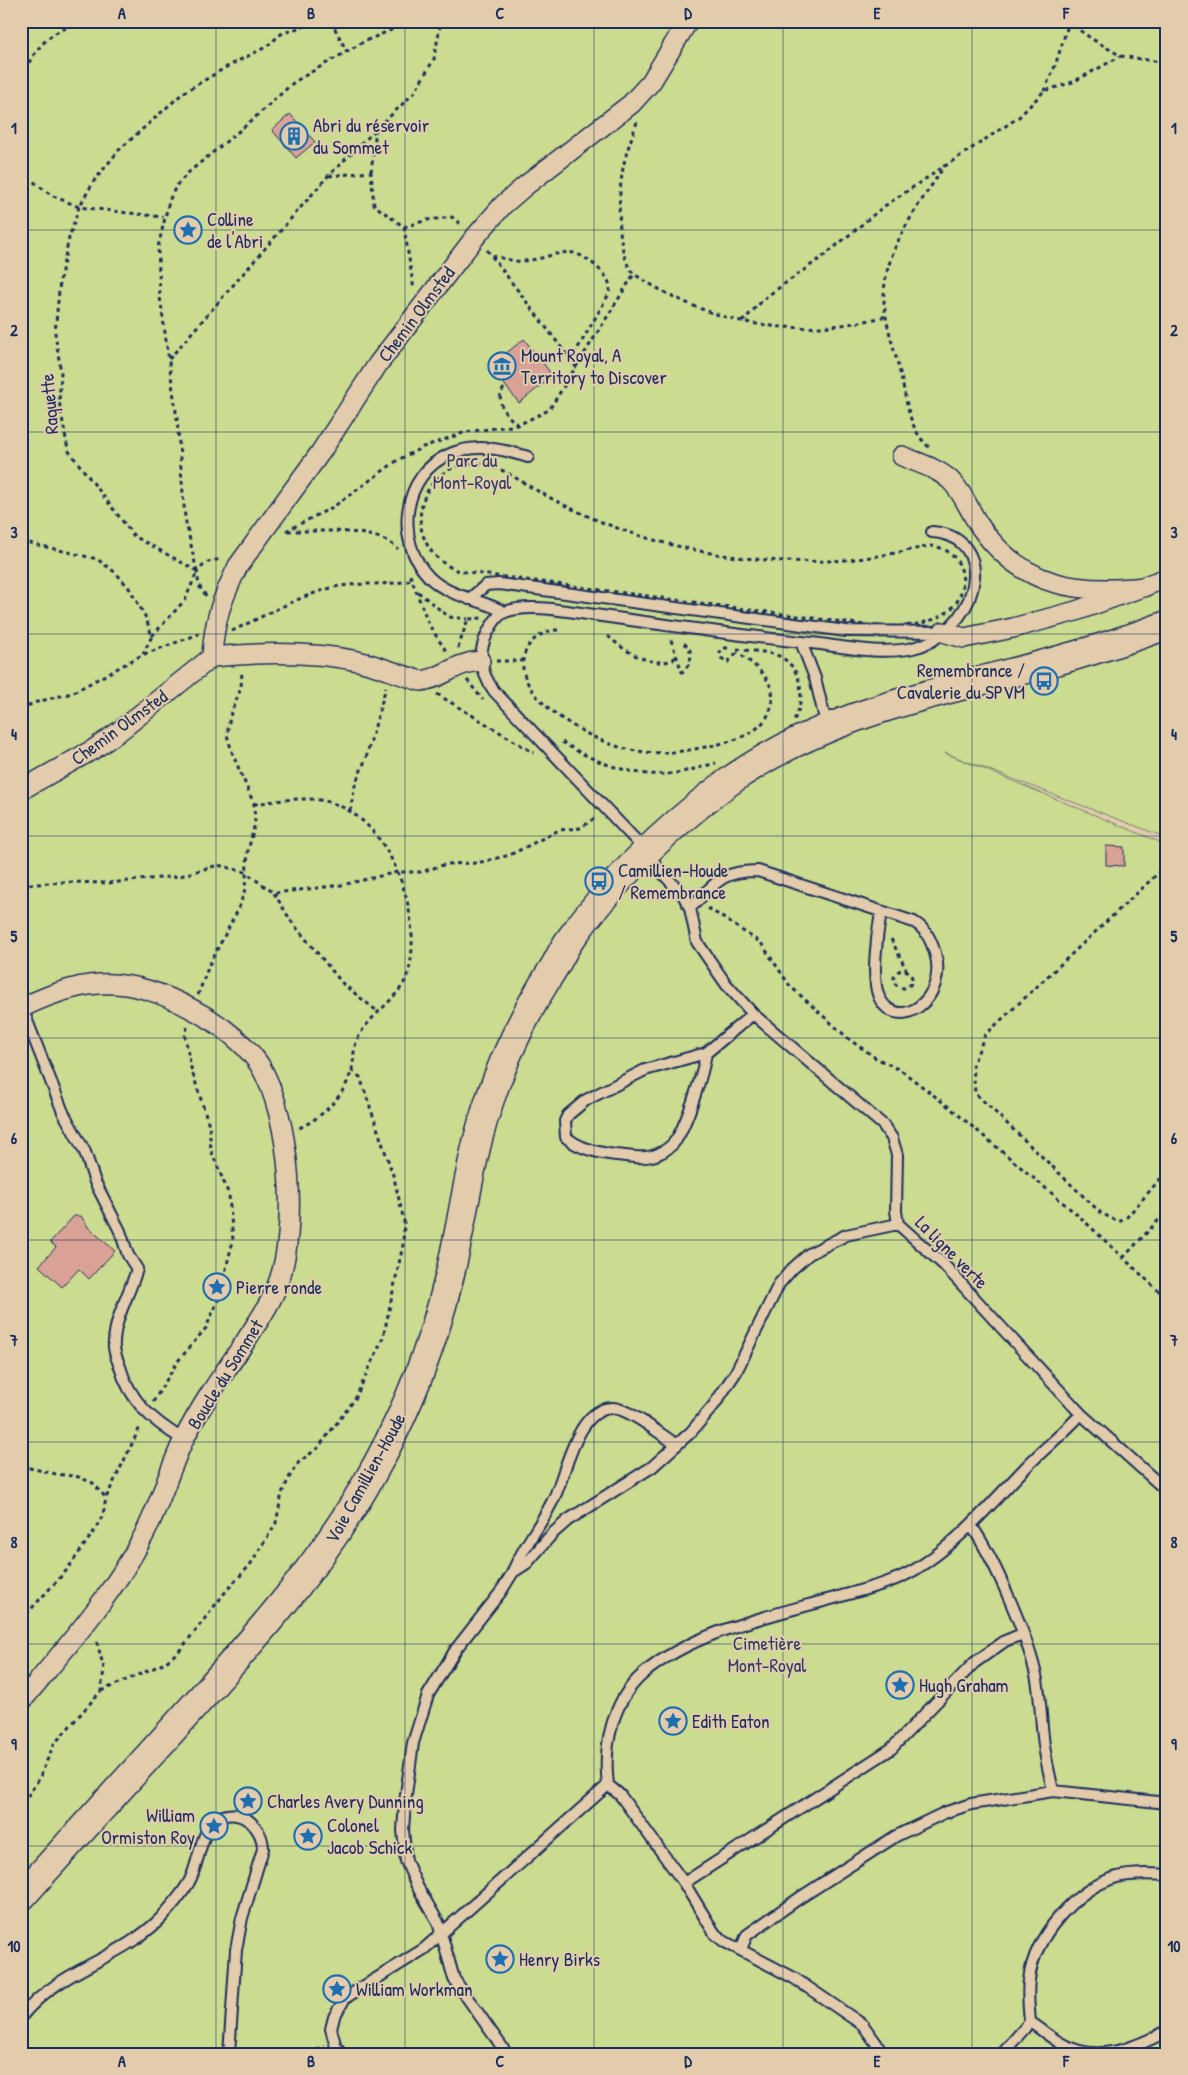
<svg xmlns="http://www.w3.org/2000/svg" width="1188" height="2075" font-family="'Patrick Hand',sans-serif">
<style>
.green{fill:#cbdb8f;stroke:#738576}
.building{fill:#daa197;stroke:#1b2f5e}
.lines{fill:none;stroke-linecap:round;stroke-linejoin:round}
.lane-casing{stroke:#1b2f5e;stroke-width:14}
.street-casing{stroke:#1b2f5e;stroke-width:22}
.secondary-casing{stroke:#1b2f5e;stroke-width:31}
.path{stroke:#1b2f5e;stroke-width:3;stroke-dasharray:4 4;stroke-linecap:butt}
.lane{stroke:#e3ccac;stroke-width:10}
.street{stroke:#e3ccac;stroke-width:19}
.secondary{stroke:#e3ccac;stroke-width:28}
.grid{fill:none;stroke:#1b2f5e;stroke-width:1;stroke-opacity:0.55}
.labels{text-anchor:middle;stroke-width:4;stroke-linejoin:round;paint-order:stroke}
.poi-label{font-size:19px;fill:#1b2f5e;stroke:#e3ccac;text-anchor:start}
.street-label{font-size:19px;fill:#1b2f5e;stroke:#e3ccac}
.park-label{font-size:19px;fill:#2d4063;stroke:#e3ccac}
.neatline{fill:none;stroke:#1b2f5e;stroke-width:2}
.grid-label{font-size:16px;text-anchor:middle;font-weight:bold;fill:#1b2f5e}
</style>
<rect width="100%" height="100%" fill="#e3ccac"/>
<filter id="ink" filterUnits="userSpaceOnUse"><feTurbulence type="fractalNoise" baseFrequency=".02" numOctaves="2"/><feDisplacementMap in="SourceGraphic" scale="10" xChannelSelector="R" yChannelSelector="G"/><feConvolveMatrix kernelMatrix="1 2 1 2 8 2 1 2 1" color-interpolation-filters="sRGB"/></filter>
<g filter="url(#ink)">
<!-- green -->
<path class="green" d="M21 21H1167V838L945 753 1167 845V2054H21Z"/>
<!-- building -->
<path class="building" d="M290 114 315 142 296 158 272 130Z
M524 339 553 376 519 403 490 366Z
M1106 846 1124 847V866L1106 865Z
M74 1216H81L88 1227 115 1251 89 1279 79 1269 62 1287 39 1266 56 1247 50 1242Z"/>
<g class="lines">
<!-- lane casing -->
<g class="lane-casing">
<path id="lane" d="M932 532C964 534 980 558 972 590 966 616 940 642 913 648 881 655 845 647 812 643 742 636 672 626 602 616 576 613 530 602 505 612 500 614 495 620 492 625 477 648 478 669 494 691L646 851 656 866 683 895 690 908 697 942 726 984 753 1014 883 1125 892 1138 897 1155 896 1211 898 1224 944 1265 1081 1414 1167 1491
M469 599 486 585 499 584 846 631 943 632
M504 612C480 598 450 598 429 577 394 541 402 474 450 454 477 443 502 449 528 457
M801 642 815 678 827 727
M690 908C716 883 720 871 758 871L914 922C926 929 931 940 935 953 949 999 897 1035 879 997 871 979 877 933 881 913
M22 1008 63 1112 85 1152 95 1182 120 1231 128 1255 137 1269C130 1293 115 1317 114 1342 113 1349 116 1357 119 1364 130 1402 151 1420 184 1440
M706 1053C703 1074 687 1123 676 1140 671 1147 665 1151 658 1154 645 1160 629 1156 616 1155 598 1153 579 1149 566 1137L565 1121 568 1115 586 1100 645 1070 706 1053 753 1014
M971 1525C995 1560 1029 1639 1037 1680 1041 1702 1041 1724 1044 1745 1046 1761 1050 1776 1053 1791
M513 1571C524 1545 542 1524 554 1498 566 1473 577 1407 613 1408 630 1409 661 1435 676 1444
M684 1883 891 1749 974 1663 1005 1641 1022 1634
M741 1949 747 1935 798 1899 896 1836 944 1813 971 1804 1053 1791 1167 1803
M21 2017C60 1968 120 1960 161 1918 171 1907 181 1896 189 1882 200 1864 199 1825 223 1816 244 1809 263 1829 263 1849L242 1918 236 1950 229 2054
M1030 2022C1041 2029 1051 2038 1062 2044 1097 2064 1135 2048 1167 2031
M343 2054 336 2047 331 2029 334 2017 345 1998 424 1949 608 1785
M507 2054 454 1979 438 1922 417 1886 406 1861 403 1830 405 1802 413 1743 428 1695 456 1649 500 1593 513 1572 527 1563 552 1534 568 1520 652 1467 691 1432 714 1405 736 1372 779 1284 792 1269 809 1254 846 1235 898 1224
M884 2054 863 2025 794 1978 725 1942 715 1934 684 1883 620 1795 608 1785C603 1746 612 1701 643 1674 696 1629 780 1614 845 1595 869 1588 895 1582 916 1569 961 1541 993 1501 1029 1464 1046 1447 1065 1432 1081 1414
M1002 2054 1030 2022C1029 2008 1027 1994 1029 1980 1034 1937 1075 1889 1117 1877 1133 1873 1151 1874 1167 1875"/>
</g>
<!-- street casing -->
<g class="street-casing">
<path id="street" d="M902 456C918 463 937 468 950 480 964 493 970 513 981 528 1023 587 1077 594 1144 587
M943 632 964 638 1013 628 1076 611 1167 578
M212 657C261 652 311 651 358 661 380 666 400 675 421 681 442 679 454 663 480 661
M21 790 94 749 117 733 212 657C214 619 222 599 238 566L320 453 378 364 476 236 503 205 525 186 631 104 651 82 688 21
M21 1008C95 972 138 977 208 1018 227 1030 246 1045 259 1064 291 1115 299 1231 277 1286 270 1306 256 1324 245 1342 224 1373 201 1405 184 1439 169 1470 160 1504 144 1535 112 1597 65 1648 21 1702"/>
</g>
<!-- secondary casing -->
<g class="secondary-casing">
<path id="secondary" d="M21 1897C78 1833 136 1771 193 1707 264 1628 329 1555 379 1461 409 1405 433 1344 448 1282 460 1235 466 1186 478 1139 493 1081 519 1023 551 972 558 962 562 951 569 941 611 882 666 829 723 786 818 715 934 694 1045 664 1086 653 1127 640 1167 625"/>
</g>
<!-- path -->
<path class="path" d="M331 21 347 52
M1067 21 1092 39 1121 56 1167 63
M21 29 29 21
M21 77C52 16 72 27 131 21
M1044 91 1055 66 1069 22
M637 122C631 140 624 157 622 175 618 199 616 256 634 274 715 327 794 340 887 316
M21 172 51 195 79 207 163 217
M371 172 376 129
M329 176 371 172 374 205 404 227 427 220 452 217 463 226
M404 227 414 290
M487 250 577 368
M492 256C502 257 512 262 522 261 558 259 567 238 600 270 607 277 612 284 609 294L571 360
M742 322 766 297 825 255 883 207 1019 117 1044 91 1073 82 1121 56
M169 359 328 176 414 93 434 59 441 21
M504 388C494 402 506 415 518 425
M929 447C910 431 907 404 902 381 897 357 883 319 884 295 885 247 920 204 945 165
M470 463C497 463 513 477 536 490 557 502 580 513 604 523 680 553 764 566 845 560 874 558 903 551 931 546 967 549 974 596 944 614 923 627 897 627 873 626L459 571C402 550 410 472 470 463Z
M286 531 333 507 398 460 423 447 466 432 518 425 549 410 634 274
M288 531C319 532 375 526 398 549
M21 541 97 559 116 573 129 588 145 616 152 636 143 654
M197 571 134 536 68 450 59 401 61 373 55 333 60 280 69 238 79 207 94 181 119 150 183 93 230 65 266 47 281 34 319 21
M410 575 429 625 448 654
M418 592 449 617 468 619
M206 596 199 586 197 572C205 563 210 559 222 560
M558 630C547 630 536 636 529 645 498 692 592 742 627 749 656 756 681 752 710 746 730 742 758 735 768 715 783 686 758 667 737 652
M232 631C264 616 297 597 331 588 358 581 385 587 412 580
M152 636 185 600 197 572 185 518 177 419 160 297 158 247 169 201 176 186 189 172 250 122 294 82 365 41 413 21
M608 636C624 651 651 668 673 660L676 655
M671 640 682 672C693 663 695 648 681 642
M458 648 468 619 483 618
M728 648H723L720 652 721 658 728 662 739 650
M737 649C750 651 767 651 779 656 803 668 806 699 794 720
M496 661H523
M467 680 483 700
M437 694 534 753
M21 710 33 703 72 693 142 655 199 634
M562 742C592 761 632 777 667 774 684 773 700 767 716 763
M254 804C277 801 302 796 325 801 389 815 423 912 409 970 402 1000 366 1014 356 1043 353 1051 354 1061 352 1069 345 1096 322 1118 297 1129
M350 811 355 785 366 758 386 687
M1167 865 985 1035 973 1064 975 1093 1101 1213 1119 1222 1127 1217 1167 1171
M21 885 65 882 108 883 180 876 218 865 245 872 274 893 342 885 397 872H421L446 864 477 863 510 855 559 830 581 828 596 817
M274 893 291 921 343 984 377 1011
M708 908 761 943 790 986 850 1040 876 1058 902 1071 949 1107 1080 1217 1167 1299
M891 939 907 971
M894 979a9 9 0 1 1 18 0a9 9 0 1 1-18 0Z
M198 995 209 965 239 908 245 889 248 851 255 823 254 804 233 755 227 735 230 716 241 688 242 670
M1123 1258 1167 1211
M153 1402 178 1361 206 1328 219 1298 233 1240 229 1195 211 1150 209 1125 191 1068 185 1036 188 1024
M21 1466 56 1474 79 1477 93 1483 106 1498
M21 1620 66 1571 93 1533 103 1515 106 1498 141 1425
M101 1691 165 1663 181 1649 227 1590 250 1565 276 1523 282 1493 291 1474 299 1462 318 1448 355 1399 383 1338 403 1245 404 1221 394 1178 360 1077 351 1070
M21 1801 28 1796 40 1777 54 1744 101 1691 104 1669 96 1638
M310 2054 324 2045"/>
<!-- lane -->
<use href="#lane" class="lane"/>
<!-- street -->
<use href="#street" class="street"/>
<!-- secondary -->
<use href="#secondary" class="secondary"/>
</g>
</g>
<!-- grid -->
<path class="grid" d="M216 21V2054M405 21V2054M594 21V2054M783 21V2054M972 21V2054M21 230H1167M21 432H1167M21 634H1167M21 836H1167M21 1038H1167M21 1240H1167M21 1442H1167M21 1644H1167M21 1846H1167"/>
<!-- icons -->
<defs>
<g id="building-ring" transform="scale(1.4375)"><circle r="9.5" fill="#e3ccac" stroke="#1f6fb2" stroke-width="1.5"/><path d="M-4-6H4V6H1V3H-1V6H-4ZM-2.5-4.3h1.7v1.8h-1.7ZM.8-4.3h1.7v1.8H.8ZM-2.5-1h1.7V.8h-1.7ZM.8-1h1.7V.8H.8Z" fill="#1f6fb2"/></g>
<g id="sight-ring" transform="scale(1.4375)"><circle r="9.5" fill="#e3ccac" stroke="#1f6fb2" stroke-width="1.5"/><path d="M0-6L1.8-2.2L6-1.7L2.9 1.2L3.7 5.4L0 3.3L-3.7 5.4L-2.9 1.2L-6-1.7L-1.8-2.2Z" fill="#1f6fb2"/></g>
<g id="museum-ring" transform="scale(1.4375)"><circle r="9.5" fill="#e3ccac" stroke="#1f6fb2" stroke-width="1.5"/><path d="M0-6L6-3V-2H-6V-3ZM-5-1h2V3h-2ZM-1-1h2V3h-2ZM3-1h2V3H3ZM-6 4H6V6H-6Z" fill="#1f6fb2"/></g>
<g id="bus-ring" transform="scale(1.4375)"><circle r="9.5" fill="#e3ccac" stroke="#1f6fb2" stroke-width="1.5"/><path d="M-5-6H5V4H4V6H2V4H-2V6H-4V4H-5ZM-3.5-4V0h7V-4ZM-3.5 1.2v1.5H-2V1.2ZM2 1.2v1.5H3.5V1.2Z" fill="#1f6fb2"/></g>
</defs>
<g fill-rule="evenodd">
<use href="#building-ring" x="294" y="136"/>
<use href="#sight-ring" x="188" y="230"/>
<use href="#museum-ring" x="502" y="366"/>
<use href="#bus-ring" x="1044" y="681"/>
<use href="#bus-ring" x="599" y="881"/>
<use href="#sight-ring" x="217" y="1287"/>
<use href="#sight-ring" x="900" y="1685"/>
<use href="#sight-ring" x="673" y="1721"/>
<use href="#sight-ring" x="248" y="1801"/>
<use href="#sight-ring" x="214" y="1826"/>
<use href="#sight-ring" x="308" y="1836"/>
<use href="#sight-ring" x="500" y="1959"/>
<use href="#sight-ring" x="337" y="1989"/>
</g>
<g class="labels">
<!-- poi labels -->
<g class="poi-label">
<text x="313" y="132">Abri du réservoir<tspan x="313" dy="22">du Sommet</tspan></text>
<text x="207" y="226">Colline<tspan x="207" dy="22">de l'Abri</tspan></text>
<text x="521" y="362">Mount Royal, A<tspan x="521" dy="22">Territory to Discover</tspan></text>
<text x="1025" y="677" text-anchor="end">Remembrance /<tspan x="1025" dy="22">Cavalerie du SPVM</tspan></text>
<text x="618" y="877">Camillien-Houde<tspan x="618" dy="22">/ Remembrance</tspan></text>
<text x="236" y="1294">Pierre ronde</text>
<text x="919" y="1692">Hugh Graham</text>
<text x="692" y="1728">Edith Eaton</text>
<text x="267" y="1808">Charles Avery Dunning</text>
<text x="195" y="1822" text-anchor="end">William<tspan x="195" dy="22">Ormiston Roy</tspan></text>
<text x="327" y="1832">Colonel<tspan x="327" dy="22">Jacob Schick</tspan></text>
<text x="519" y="1966">Henry Birks</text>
<text x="356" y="1996">William Workman</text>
</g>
<!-- street labels -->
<g class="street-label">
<text transform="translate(416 314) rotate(-53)" y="7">Chemin Olmsted</text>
<text transform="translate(49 404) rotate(-95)" y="7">Raquette</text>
<text transform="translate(119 727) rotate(-36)" y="7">Chemin Olmsted</text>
<text transform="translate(952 1252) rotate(45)" y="7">La ligne verte</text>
<text transform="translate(225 1374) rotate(-58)" y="7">Boucle du Sommet</text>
<text transform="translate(365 1478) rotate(-61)" y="7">Voie Camillien-Houde</text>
</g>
<!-- park labels -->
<g class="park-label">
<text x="472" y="467">Parc du<tspan x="472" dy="22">Mont-Royal</tspan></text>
<text x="767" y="1650">Cimetière<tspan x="767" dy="22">Mont-Royal</tspan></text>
</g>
</g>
<!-- margin -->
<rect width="1188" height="2075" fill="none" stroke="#e3ccac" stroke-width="55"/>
<rect x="28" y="28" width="1132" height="2020" class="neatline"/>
<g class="grid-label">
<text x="122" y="19">A</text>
<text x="311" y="19">B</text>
<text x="500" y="19">C</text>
<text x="688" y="19">D</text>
<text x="877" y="19">E</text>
<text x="1066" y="19">F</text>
<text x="14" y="134">1</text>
<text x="1174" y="134">1</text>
<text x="14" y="336">2</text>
<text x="1174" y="336">2</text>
<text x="14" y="538">3</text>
<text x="1174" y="538">3</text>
<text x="14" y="740">4</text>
<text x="1174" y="740">4</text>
<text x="14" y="942">5</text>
<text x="1174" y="942">5</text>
<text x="14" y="1144">6</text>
<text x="1174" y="1144">6</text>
<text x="14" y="1346">7</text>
<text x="1174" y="1346">7</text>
<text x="14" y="1548">8</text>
<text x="1174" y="1548">8</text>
<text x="14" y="1750">9</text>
<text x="1174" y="1750">9</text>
<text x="14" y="1952">10</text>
<text x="1174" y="1952">10</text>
<text x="122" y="2067">A</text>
<text x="311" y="2067">B</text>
<text x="500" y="2067">C</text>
<text x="688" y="2067">D</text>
<text x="877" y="2067">E</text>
<text x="1066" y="2067">F</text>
</g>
</svg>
